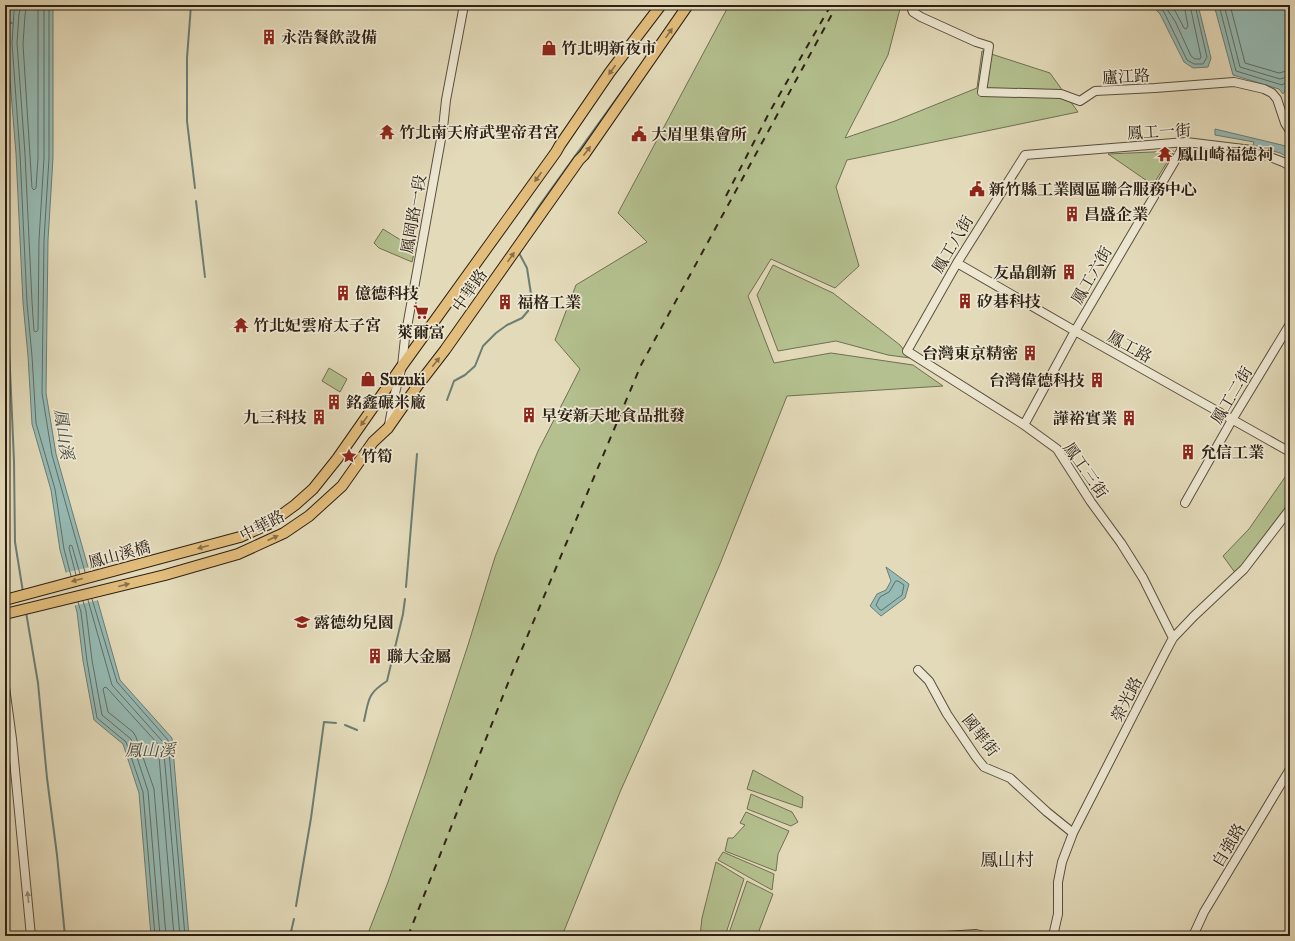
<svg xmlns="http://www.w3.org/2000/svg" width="1295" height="941" font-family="'IM FELL Great Primer','Noto Serif TC',serif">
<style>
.green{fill:#b4c08f;stroke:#707052}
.water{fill:#96bab4;stroke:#6c7d74}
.pier{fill:#e3dab9}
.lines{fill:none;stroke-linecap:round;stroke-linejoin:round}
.shore{stroke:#626e64;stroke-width:1}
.stream{stroke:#6c7d74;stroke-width:2}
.minor-casing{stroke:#5a4f3e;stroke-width:10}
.major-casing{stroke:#2d2115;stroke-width:12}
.minor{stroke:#ede7d2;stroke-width:8}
.major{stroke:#e2bd7c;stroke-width:10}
.rail{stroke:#2d2115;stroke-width:2;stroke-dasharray:7 7;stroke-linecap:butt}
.oneway{fill:#886f48}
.oneway2{fill:#978e7d}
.labels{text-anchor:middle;stroke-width:3.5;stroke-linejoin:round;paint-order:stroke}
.poi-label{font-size:16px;font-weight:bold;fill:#2d2115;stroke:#ede7d2;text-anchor:start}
.street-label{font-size:16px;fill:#2d2115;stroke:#ede7d2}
.water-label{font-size:17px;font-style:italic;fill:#4c4f45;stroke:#ede7d2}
.quarter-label{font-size:18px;fill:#2d2115;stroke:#ede7d2}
</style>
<rect width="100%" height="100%" fill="#e3dab9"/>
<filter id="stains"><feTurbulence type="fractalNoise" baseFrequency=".005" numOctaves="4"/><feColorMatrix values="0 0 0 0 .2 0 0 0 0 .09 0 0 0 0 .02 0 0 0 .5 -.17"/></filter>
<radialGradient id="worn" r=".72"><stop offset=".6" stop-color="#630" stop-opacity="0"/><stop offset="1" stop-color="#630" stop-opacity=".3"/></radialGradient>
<!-- green -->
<path class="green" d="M729 5H901L888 55 845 138 895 121 977 88 982 51 1050 73 1078 112 847 160 836 187 859 266 835 288 771 259 748 296 774 363 831 353 913 365 943 386 787 396 720 564 669 683 620 792 562 936H367L388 882 425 776 468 645 495 557 538 451 580 369 555 340 576 285 647 242 618 213Z
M1174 151 1153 185 1108 154Z
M383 229 415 249 412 262 379 248 374 243Z
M773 265 833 293 900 345 910 358 888 355 836 341 778 351 757 295Z
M329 368 347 379 340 392 322 381Z
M1290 470V503L1236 574 1223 556 1249 529Z
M753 770 803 797 802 808 747 789Z
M751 794 792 812 798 822 791 826 747 809Z
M746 812 789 831 778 854 776 871 725 851 728 838H733L745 825 740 823Z
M723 852 774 874 772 890 718 860Z
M716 862 744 879 725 936H700L702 918Z
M747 881 773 894 757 936H728Z"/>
<!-- water -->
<path class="water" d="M12 5H53V158L48 240 46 393 56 454 120 680 172 738 189 936H151L139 793 123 744 94 720 83 661 77 612 60 550 51 490 32 424 28 356 23 303 16 154 7 43 10 11Z
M1152 5H1198L1211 58 1208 67 1193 68 1184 62 1160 14Z
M1214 5H1290V83L1283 94 1279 89 1233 75Z
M1215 129 1290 147V158L1280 153 1253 145 1254 142 1215 135Z
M886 567 909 584 905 598 881 616 870 606 877 594 886 590 891 581Z"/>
<!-- pier -->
<path class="pier" d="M90 567 99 600 73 606 64 573Z"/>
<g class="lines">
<!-- shore -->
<path class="shore" d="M16 5 14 12 12 43 20 154 27 303 32 356 36 423 55 489 64 549 71 576
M21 5 19 14 17 43 25 154 32 302 34 331 36 332 38 330 39 240 44 158V5
M27 5 25 15 23 44 32 188 34 190 36 188 38 158V5
M49 5V158L44 240 42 393 52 455 85 572
M1157 5 1164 12 1187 60 1194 64H1203L1207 57 1195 5
M1164 5 1175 21 1191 56 1195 59H1200L1201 57 1190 5
M1172 5 1184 28 1186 29 1188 26 1184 5
M1219 5 1236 71 1282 85 1287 82 1290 81
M1224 5 1240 67 1280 79 1290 76
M1230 5 1245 63 1279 73 1290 70
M76 575 69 548 70 545 72 546 80 574
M896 581H898L904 585 902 595 882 610H880L876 605 880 597 889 592Z
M92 599 117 682 168 740 185 936
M88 600 112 685 163 742 180 936
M83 601 86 611 92 660 102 715 131 739 148 791 160 936
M78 602 81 612 87 661 97 718 126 742 143 792 155 936
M166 936 154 789 136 737 133 732 108 712 103 689 105 687 107 688 158 744 174 936"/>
<!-- stream -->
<path class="stream" d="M191 5 187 58V121L195 188
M5 24 12 23
M196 201 205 277
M519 237 539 206 640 66
M5 255 14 461 15 542 23 592
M447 400 454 381 465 375 475 366 483 346 496 333 507 325 522 318 528 311 532 303 531 294 527 268 519 253
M406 587 417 454
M26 612 38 683 47 778 57 855 65 936
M364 721C369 699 367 694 387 681L403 614 405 599
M345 725 357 730
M296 906 311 818 324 722 336 723
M290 936 294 919"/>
<!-- minor casing -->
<g class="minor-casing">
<path id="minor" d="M910 5 913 12 921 17 976 42 989 46 982 92 1061 94 1080 101 1095 91 1155 88 1234 82 1264 89 1272 93 1277 99 1285 123 1290 131
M957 263 1075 331 1290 452
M389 425 395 393 402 366 405 338 443 128 446 100 464 5
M1024 425 1075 331 1186 142
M1185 503 1232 420 1290 324
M1173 638 1143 578 1121 543 1091 502 1057 449 1024 425 907 351 957 263 1025 155 1186 142 1252 150 1283 162 1290 166
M918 670 929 681 947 714 976 757 984 767 1010 778 1047 812 1073 833
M5 687 12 739 31 936
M946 936 976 934 984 936
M1053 936 1058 914V882L1062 862 1073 833 1165 653 1173 638 1194 616 1244 569 1290 509
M1193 936 1204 912 1290 769"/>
</g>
<!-- major casing -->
<g class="major-casing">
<path id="major" d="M5 600 240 537 269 524 295 505 313 489 337 459 402 366 556 152 560 145 610 72 661 5
M5 614 165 575 238 554 284 533 309 516 342 486 373 442 388 428 418 385 445 350 579 160 584 155 688 5"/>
</g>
<!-- minor -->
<use href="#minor" class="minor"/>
<!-- major -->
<use href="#major" class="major"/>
<!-- rail -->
<path class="rail" d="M726 196 769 113 831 5
M408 936 514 668 641 365 837 5"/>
</g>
<!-- one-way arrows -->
<defs><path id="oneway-solid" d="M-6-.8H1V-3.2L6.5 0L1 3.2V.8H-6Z"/></defs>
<g class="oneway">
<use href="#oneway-solid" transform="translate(669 33) rotate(-55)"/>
<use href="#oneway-solid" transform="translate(612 70) rotate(126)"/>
<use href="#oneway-solid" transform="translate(587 151) rotate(-53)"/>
<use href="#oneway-solid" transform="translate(538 177) rotate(126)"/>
<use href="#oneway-solid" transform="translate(511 257) rotate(-55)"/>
<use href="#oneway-solid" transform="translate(436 362) rotate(-52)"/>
<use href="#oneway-solid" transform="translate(364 421) rotate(125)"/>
<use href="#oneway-solid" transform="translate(273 538) rotate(-25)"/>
<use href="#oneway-solid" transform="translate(203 547) rotate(165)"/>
<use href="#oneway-solid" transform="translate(77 580) rotate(165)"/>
<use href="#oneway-solid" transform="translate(124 585) rotate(-14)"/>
</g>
<use class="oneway2" href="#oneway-solid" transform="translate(28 897) rotate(-96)"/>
<!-- icons -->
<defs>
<g id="building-bare" transform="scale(1.2)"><path d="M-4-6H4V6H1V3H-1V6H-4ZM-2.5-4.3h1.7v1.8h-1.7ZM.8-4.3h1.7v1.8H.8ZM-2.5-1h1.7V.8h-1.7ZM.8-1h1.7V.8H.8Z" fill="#8f2418" stroke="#ede7d2" stroke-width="2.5" paint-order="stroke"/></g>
<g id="shop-bare" transform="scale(1.2)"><path d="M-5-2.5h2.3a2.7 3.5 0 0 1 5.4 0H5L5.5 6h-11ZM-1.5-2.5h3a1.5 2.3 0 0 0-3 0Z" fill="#8f2418" stroke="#ede7d2" stroke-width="2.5" paint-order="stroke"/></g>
<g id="temple-bare" transform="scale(1.2)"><path d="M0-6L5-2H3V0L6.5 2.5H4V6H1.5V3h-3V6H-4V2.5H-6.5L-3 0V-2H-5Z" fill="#8f2418" stroke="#ede7d2" stroke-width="2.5" paint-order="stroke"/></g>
<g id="civic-bare" transform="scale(1.2)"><path d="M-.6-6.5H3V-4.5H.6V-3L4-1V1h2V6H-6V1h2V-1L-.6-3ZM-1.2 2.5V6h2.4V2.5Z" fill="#8f2418" stroke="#ede7d2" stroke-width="2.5" paint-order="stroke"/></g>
<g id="supermarket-bare" transform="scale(1.2)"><path d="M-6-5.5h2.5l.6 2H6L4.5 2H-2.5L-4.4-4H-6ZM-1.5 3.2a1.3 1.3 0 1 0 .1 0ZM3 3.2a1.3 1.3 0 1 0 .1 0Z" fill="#8f2418" stroke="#ede7d2" stroke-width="2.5" paint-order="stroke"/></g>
<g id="sight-bare" transform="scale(1.2)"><path d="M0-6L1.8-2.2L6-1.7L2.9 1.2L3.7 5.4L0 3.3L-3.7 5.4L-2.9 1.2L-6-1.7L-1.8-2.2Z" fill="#8f2418" stroke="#ede7d2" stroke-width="2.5" paint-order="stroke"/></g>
<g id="school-bare" transform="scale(1.2)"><path d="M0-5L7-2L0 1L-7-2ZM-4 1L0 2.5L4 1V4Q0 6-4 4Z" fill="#8f2418" stroke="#ede7d2" stroke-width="2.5" paint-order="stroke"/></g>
</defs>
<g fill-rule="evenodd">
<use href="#building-bare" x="269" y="37"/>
<use href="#shop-bare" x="549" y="48"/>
<use href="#temple-bare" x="387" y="132"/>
<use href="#civic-bare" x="639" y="134"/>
<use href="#temple-bare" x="1165" y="154"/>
<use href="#civic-bare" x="977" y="189"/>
<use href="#building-bare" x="1072" y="214"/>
<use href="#building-bare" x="1069" y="272"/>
<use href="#building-bare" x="343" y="293"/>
<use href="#building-bare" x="965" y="301"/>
<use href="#building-bare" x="505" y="302"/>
<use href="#supermarket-bare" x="421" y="312"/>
<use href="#temple-bare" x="241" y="325"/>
<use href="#building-bare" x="1030" y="353"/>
<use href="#shop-bare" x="368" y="379"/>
<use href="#building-bare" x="1097" y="380"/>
<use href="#building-bare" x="334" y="402"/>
<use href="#building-bare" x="529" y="415"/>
<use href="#building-bare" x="319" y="417"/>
<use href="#building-bare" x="1129" y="418"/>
<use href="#building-bare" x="1188" y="452"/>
<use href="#sight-bare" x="349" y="456"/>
<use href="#school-bare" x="302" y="622"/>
<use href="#building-bare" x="375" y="656"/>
</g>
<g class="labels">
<!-- poi labels -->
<g class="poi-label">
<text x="281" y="43">永浩餐飲設備</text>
<text x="561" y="54">竹北明新夜市</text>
<text x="399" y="138">竹北南天府武聖帝君宮</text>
<text x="651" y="140">大眉里集會所</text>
<text x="1177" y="160">鳳山崎福德祠</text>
<text x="989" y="195">新竹縣工業園區聯合服務中心</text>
<text x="1084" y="220">昌盛企業</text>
<text x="1057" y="278" text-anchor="end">友晶創新</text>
<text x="355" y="299">億德科技</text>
<text x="977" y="307">矽碁科技</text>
<text x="517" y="308">福格工業</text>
<text x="253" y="331">竹北妃雲府太子宮</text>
<text x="421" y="338" text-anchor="middle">萊爾富</text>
<text x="1018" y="359" text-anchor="end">台灣東京精密</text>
<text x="380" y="385">Suzuki</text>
<text x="1085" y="386" text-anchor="end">台灣偉德科技</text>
<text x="346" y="408">銘鑫碾米廠</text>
<text x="541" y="421">早安新天地食品批發</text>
<text x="307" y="423" text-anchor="end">九三科技</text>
<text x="1117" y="424" text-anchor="end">譁裕實業</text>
<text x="1200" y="458">允信工業</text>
<text x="361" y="462">竹筍</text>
<text x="314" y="628">露德幼兒園</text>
<text x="387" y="662">聯大金屬</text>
</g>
<!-- street labels -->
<g class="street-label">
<text transform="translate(1126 76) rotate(-3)" y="6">廬江路</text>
<text transform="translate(1159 131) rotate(-3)" y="6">鳳工一街</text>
<text transform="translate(413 214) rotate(-80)" y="6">鳳岡路一段</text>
<text transform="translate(952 244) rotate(-59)" y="6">鳳工八街</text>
<text transform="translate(1091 275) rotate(-60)" y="6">鳳工六街</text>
<text transform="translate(469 290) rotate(-55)" y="6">中華路</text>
<text transform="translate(1130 346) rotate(29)" y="6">鳳工路</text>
<text transform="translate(1231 395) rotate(-59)" y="6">鳳工二街</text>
<text transform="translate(1086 470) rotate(55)" y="6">鳳工三街</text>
<text transform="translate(262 525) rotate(-27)" y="6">中華路</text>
<text transform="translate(119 554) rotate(-15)" y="6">鳳山溪橋</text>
<text transform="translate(1126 699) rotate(-63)" y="6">榮光路</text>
<text transform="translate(981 735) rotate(52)" y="6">國華街</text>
<text transform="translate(1228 845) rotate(-59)" y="6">自強路</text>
</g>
<!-- water labels -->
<g class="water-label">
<text transform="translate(64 434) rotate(82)" y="6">鳳山溪</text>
<text x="150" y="756">鳳山溪</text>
</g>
<!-- quarter labels -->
<g class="quarter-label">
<text x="1007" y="866">鳳山村</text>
</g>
</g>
<!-- margin -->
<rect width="1295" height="941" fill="none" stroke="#e3dab9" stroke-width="20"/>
<rect x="6" y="6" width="1283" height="929" fill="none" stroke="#2d2115" stroke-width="2"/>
<rect x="10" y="10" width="1275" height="921" fill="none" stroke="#2d2115"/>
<rect width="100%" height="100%" filter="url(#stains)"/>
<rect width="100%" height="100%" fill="url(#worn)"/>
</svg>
